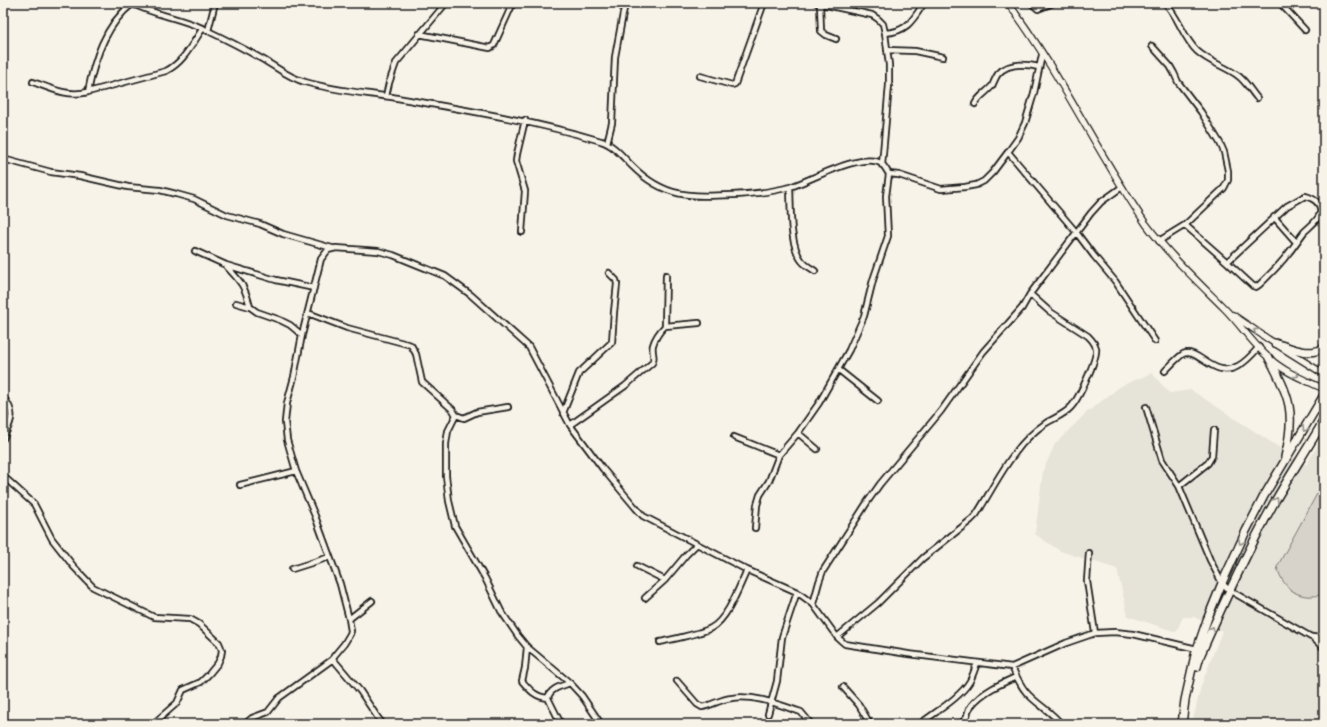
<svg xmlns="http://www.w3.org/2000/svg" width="1327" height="727" font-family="'Patrick Hand',sans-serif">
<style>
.built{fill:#e6e3d9}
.green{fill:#d7d3cb;stroke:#7a7874}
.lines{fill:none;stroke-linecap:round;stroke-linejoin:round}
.minor-casing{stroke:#1c1c1c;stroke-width:8}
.tertiary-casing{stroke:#1c1c1c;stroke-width:8}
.trunk-casing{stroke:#1c1c1c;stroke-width:10}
.minor{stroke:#f7f3e8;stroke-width:4.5}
.tertiary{stroke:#f7f3e8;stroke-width:5.5}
.trunk{stroke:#f7f3e8;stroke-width:7}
.oneway{stroke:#94928c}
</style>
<rect width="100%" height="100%" fill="#f7f3e8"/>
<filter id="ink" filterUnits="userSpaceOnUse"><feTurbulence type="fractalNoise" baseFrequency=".025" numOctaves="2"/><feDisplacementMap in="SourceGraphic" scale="8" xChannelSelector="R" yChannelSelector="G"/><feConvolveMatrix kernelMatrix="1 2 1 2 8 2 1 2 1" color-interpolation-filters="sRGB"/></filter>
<g filter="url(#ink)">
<!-- built -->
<path class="built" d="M1152 373 1169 393 1191 390 1306 465 1324 435V724H1192L1201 686 1222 631 1194 617H1183L1176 632 1128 616 1117 569 1060 551 1035 534 1043 471 1055 444 1085 414 1121 386Z"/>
<!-- green -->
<path class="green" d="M1324 481V594C1300 601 1284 591 1277 567Z"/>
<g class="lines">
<!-- minor casing -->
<g class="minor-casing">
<path id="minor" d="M131 3C154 15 181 18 204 29 223 38 243 48 262 59 276 67 289 78 305 82 335 91 366 93 397 98 466 110 534 121 601 141 613 144 623 157 632 166 664 198 690 197 733 195 751 194 772 192 790 187 810 181 864 150 882 164 885 167 887 171 889 174L899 175 941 189 965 187 976 185 984 181 993 172 1008 152 1018 138 1025 123 1034 93 1042 55
M817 3 872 15 878 19 883 24 885 33 889 65V85L882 165
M1031 3 1038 9 1053 3
M1165 3C1179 17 1183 38 1197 51 1209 62 1224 66 1237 75 1245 80 1251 91 1257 98
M1280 3 1305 30
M820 4 821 31 826 35 836 39
M208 31 215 3
M885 33C905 32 912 22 922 6
M419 34 490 48 494 45 513 3
M1152 46 1170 66 1174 73 1178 82 1201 112 1220 143 1224 152 1228 171V180L1224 188 1185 225 1159 241
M887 50 915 51 943 57
M700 76 732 85 735 84 764 3
M33 82C52 89 68 97 88 92 94 60 105 25 132 4
M88 92 166 71C184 62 192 44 203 28
M386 96 389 83 396 63 446 3
M975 104C979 96 986 93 992 86 994 82 995 78 998 74 1008 62 1026 64 1039 67
M607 143 612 123 615 57 625 3
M1008 152 1076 232 1094 256 1115 281 1155 341
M3 159 51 172 80 176 128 187 160 190 176 194 194 199 227 215 260 224 283 234 332 248
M790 187C791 208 789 245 802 261 806 266 811 268 815 271
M1122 187 1101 202 1091 213 1030 294 1022 308 983 352 941 411 880 484 868 501 823 571 819 582 813 604 837 637 845 644 908 654 1012 667 1066 643 1095 633 1115 632 1133 634 1197 649
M1274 217 1296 242
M1185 225 1227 262 1287 206 1305 196C1313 198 1322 203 1320 213 1319 220 1309 227 1304 232 1298 240 1293 248 1287 255 1279 266 1269 275 1259 285L1256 287 1253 286 1227 262
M522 232 525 191 516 161 517 154 525 120
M195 251 226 265 276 280 314 288
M227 267C241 282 245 286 250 307
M236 303 250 307 257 312 280 320 290 325 302 335
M308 313 347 328 411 345 416 354 422 382 453 410 456 415 464 418 477 412 508 407
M665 326 666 275
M839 370 878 401
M1165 371C1170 366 1177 358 1183 354 1198 347 1214 380 1238 366 1246 362 1253 354 1259 347
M3 397C17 414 11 421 3 439
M1146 407 1162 460 1179 486
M563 413 579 373 612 342 614 312 617 284 616 280 609 273
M456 415 448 431 446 444V476L449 501 455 526 485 578 501 611 518 636 527 647 570 683 582 696 601 724
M570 425 625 386 652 363C656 358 651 352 653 345 655 338 660 331 665 326L699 323
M1214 430 1212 456 1208 463 1179 486 1210 560 1222 583 1229 590 1311 637 1324 638
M798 433 817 449
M734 437 779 455
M3 476 34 504 52 539 74 567 93 587 154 617 190 619 199 624 219 643 222 650 221 656 218 663 209 674 201 682 183 690 177 703 153 724
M240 485 296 471
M755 528 757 505 760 495 769 481 779 455 798 433 819 403 849 350 864 316 873 280 888 236 886 196 889 174
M1089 553 1087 581 1095 633
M637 566 665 580
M292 569 330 557
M645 598 665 580 686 555 697 544
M349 619 372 601
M837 637 878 603 923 558 971 520 976 515C989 495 1000 472 1015 453 1023 442 1034 431 1046 423 1054 418 1064 415 1071 407 1078 400 1098 358 1096 348 1095 343 1091 339 1088 336L1049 311 1030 294
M1312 637 1324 648
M660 642C673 639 700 634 711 628 728 619 739 587 747 570
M527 647 525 668 522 681C530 690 535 697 548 698
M333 659 360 691 378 718 383 724
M1012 667C1016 676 1020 685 1026 692 1036 704 1051 711 1061 724
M677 681 697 704 702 707C712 705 721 699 732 698 754 695 775 703 795 710L801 712 811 724
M843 687 859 705 870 724
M768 714 777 681 782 637 797 592
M245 724 252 718 268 712 279 698 333 659 334 656 344 644 350 634 351 631 349 619 340 584 315 516 296 471 287 440 285 422 287 403 294 377 302 335 321 259 328 250 336 248 378 251 393 255 445 276 471 295 529 347 570 425 603 469 635 507 643 516 747 570 797 592 813 604
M561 724 548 698C550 688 562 686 570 683
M920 724C935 712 960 698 970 681 973 675 975 669 977 663
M960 724C971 716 965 713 971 706 982 692 1000 684 1016 677"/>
</g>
<!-- tertiary casing -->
<g class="tertiary-casing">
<path id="tertiary" d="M1008 3C1060 72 1097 153 1146 224 1169 255 1197 281 1224 308 1240 324 1252 343 1269 358 1284 372 1305 380 1324 389
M1233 315 1268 339 1324 374"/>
</g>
<!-- trunk casing -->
<g class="trunk-casing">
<path id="trunk" d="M1275 343C1291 348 1308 357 1324 348
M1269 358C1290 397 1296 413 1285 457
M1197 667 1200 656C1223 604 1246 553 1274 503 1290 475 1308 448 1324 420
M1182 724 1185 700 1195 655 1207 620 1222 583 1246 531 1264 496 1324 395"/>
</g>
<!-- minor -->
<use href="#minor" class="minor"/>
<!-- tertiary -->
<use href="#tertiary" class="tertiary"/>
<!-- trunk -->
<use href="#trunk" class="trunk"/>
</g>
<!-- one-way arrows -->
<defs><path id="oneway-chevron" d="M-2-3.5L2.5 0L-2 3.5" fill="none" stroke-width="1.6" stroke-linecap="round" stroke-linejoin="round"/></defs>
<g class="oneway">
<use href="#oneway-chevron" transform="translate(1256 331) rotate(-146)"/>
<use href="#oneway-chevron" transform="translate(1296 375) rotate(28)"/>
<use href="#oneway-chevron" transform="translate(1305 429) rotate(120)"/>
<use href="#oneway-chevron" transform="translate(1276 500) rotate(-59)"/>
<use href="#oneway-chevron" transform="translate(1241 542) rotate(116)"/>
<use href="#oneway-chevron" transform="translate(1212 629) rotate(-66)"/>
</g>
</g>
<!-- margin -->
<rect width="1327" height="727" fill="none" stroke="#f7f3e8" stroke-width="16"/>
<rect x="8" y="8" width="1311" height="711" fill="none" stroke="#1c1c1c" stroke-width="1.5" filter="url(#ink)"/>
</svg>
